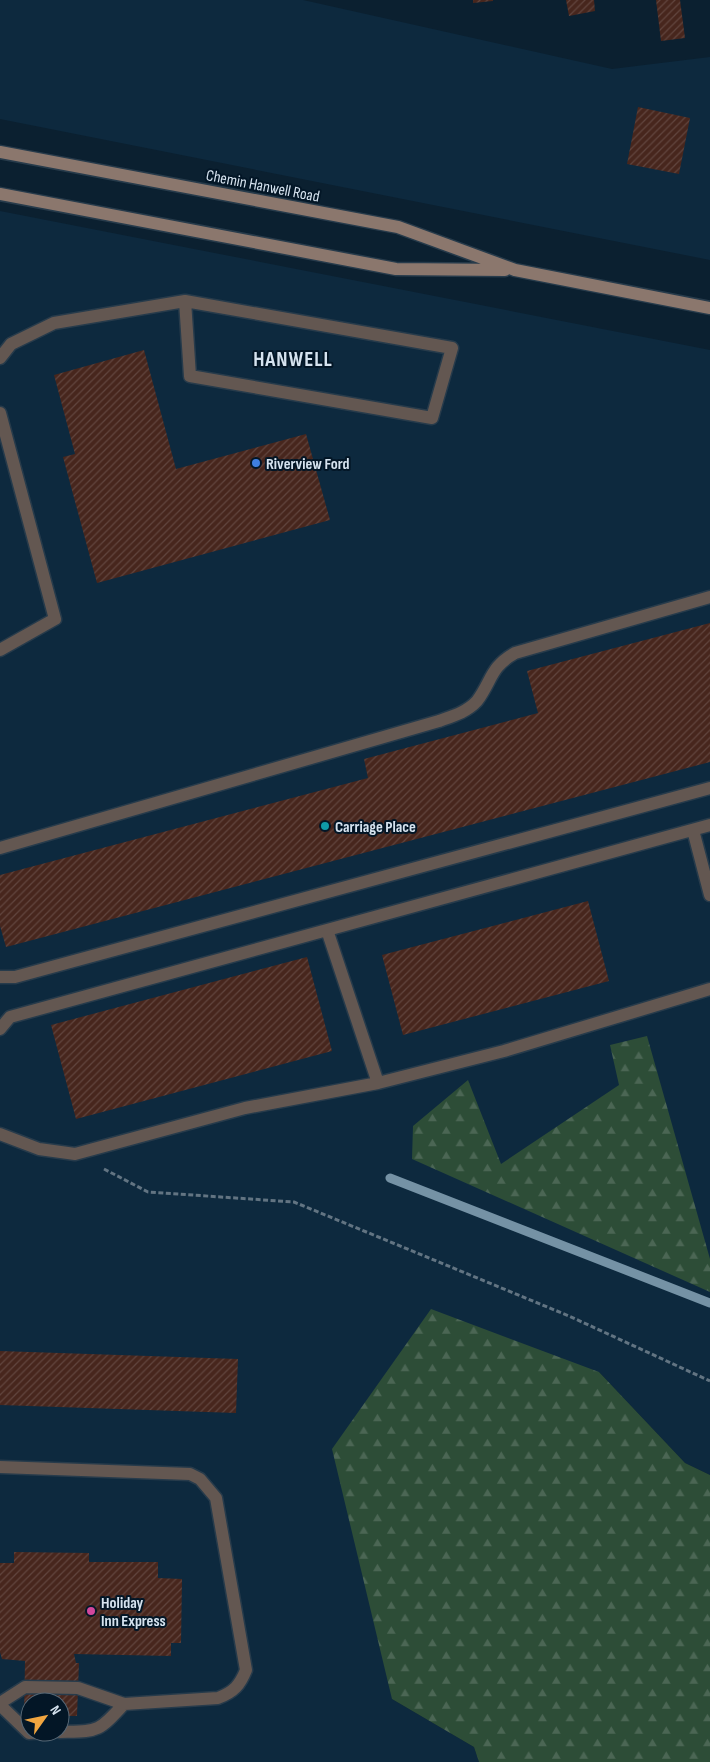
<svg xmlns="http://www.w3.org/2000/svg" width="710" height="1762" font-family="'Sofia Sans Condensed',sans-serif">
<style>
.built{fill:#0d293e;fill-rule:evenodd}
.forest{fill:url(#forest-firs)}
.lines{fill:none;stroke-linecap:round;stroke-linejoin:round}
.stream{stroke:#7592a5;stroke-width:9}
.building{fill:url(#building-hatch)}
.service-casing{stroke:#273b4b;stroke-width:15}
.secondary-casing{stroke:#273b4b;stroke-width:15}
.path{stroke:#627482;stroke-width:3;stroke-dasharray:5 2.5;stroke-linecap:butt}
.service{stroke:#635751;stroke-width:12}
.secondary{stroke:#8b776d;stroke-width:12}
.shop-dot{fill:#3f7fe0;stroke:#031626;stroke-width:2}
.culture-dot{fill:#0f9aa8;stroke:#031626;stroke-width:2}
.hotel-dot{fill:#d1479c;stroke:#031626;stroke-width:2}
.labels{text-anchor:middle;stroke-width:4;stroke-linejoin:round;paint-order:stroke}
.street-label{font-size:16px;fill:#d6e3ef;stroke:#031626}
.poi-label{font-size:16px;font-weight:bold;fill:#d6e3ef;stroke:#031626;text-anchor:start}
.district-label{font-size:21px;font-weight:bold;letter-spacing:1px;fill:#d6e3ef;stroke:#031626}
</style>
<defs>
<pattern id="forest-firs" width="22" height="20" patternUnits="userSpaceOnUse" patternTransform="scale(1.25)"><rect width="22" height="20" fill="#2d4d37"/><path d="M5 1l3.5 6h-7zM16 11l3.5 6h-7z" fill="#4b6654"/></pattern>
<pattern id="building-hatch" width="6" height="6" patternUnits="userSpaceOnUse" patternTransform="scale(1.25)"><rect width="6" height="6" fill="#47261d"/><path d="M-1 1l2-2M0 6l6-6M5 7l2-2" fill="none" stroke="#61453e"/></pattern>
</defs>
<rect width="100%" height="100%" fill="#0b2030"/>
<!-- built -->
<path class="built" d="M0 0H303L612 69 710 57V260L0 119Z
M0 211 710 350V1475L685 1463 599 1372 392 1699 474 1747 479 1762H0ZM30 1702H60V1732H30Z"/>
<!-- forest -->
<path class="forest" d="M647 1036 710 1259V1292L412 1159 413 1126 468 1080 501 1164 619 1085 610 1045Z
M431 1309 599 1372 685 1463 710 1475V1762H479L474 1747 392 1699 332 1449Z"/>
<g class="lines">
<!-- stream -->
<path class="stream" d="M390 1178 710 1303"/>
</g>
<!-- building -->
<path class="building" d="M473 0H493V1L473 3Z
M566 0H594L595 11 569 16Z
M656 0H680L685 38 661 41Z
M638 107 690 118 679 174 627 164Z
M144 350 176 469 306 434 330 520 97 583 63 457 75 454 54 375Z
M710 623V762L6 947 0 926V875L368 778 364 759 538 713 527 671Z
M588 901 609 981 403 1035 382 955Z
M307 957 332 1051 76 1119 51 1025Z
M0 1351 238 1359 236 1413 0 1405Z
M14 1552 89 1553V1562H158V1578L182 1579 181 1643H171V1656L74 1654 76 1663H79L77 1716H60V1702H30V1715H24L25 1661 2 1659 0 1652V1563H14Z"/>
<g class="lines">
<!-- service casing -->
<g class="service-casing">
<path id="service" d="M0 358 11 344 54 323 185 301 452 348 432 418 190 376 185 301
M0 413 55 619 0 650
M693 830 710 895
M0 848 439 721C453 716 467 712 477 701 492 681 490 667 515 653L710 597
M327 930 378 1083
M0 977H15L710 788
M0 1029 10 1017 710 825
M0 1134 39 1149 75 1154 245 1108 378 1083 504 1051 710 989
M0 1467 190 1474 200 1479 216 1498 246 1670C240 1685 234 1692 218 1698L124 1704C97 1733 99 1731 60 1732
M0 1703 25 1687 78 1688 124 1704
M0 1705 29 1733 53 1732"/>
</g>
<!-- secondary casing -->
<g class="secondary-casing">
<path id="secondary" d="M0 152 398 227 515 270 710 308
M0 194 396 269 505 270"/>
</g>
<!-- path -->
<path class="path" d="M104 1169 148 1192 294 1202 569 1316 710 1381"/>
<!-- service -->
<use href="#service" class="service"/>
<!-- secondary -->
<use href="#secondary" class="secondary"/>
</g>
<!-- markers -->
<circle class="shop-dot" cx="256" cy="463" r="5"/>
<circle class="culture-dot" cx="325" cy="826" r="5"/>
<circle class="hotel-dot" cx="91" cy="1611" r="5"/>
<g class="labels">
<!-- street labels -->
<g class="street-label">
<text transform="translate(263 185) rotate(11)" y="6">Chemin Hanwell Road</text>
</g>
<!-- poi labels -->
<g class="poi-label">
<text x="266" y="469">Riverview Ford</text>
<text x="335" y="832">Carriage Place</text>
<text x="101" y="1608">Holiday<tspan x="101" dy="18">Inn Express</tspan></text>
</g>
<!-- district labels -->
<g class="district-label">
<text x="293" y="366">HANWELL</text>
</g>
</g>
<!-- north arrow -->
<g transform="translate(45 1717) rotate(57)"><circle r="24" fill="#031626" stroke="#576876"/>
<path d="M0-4L9 19L0 12L-9 19Z" fill="#f1a640"/>
<text y="-8" font-size="14" font-weight="bold" text-anchor="middle" fill="#d6e3ef">N</text>
</g>
</svg>
